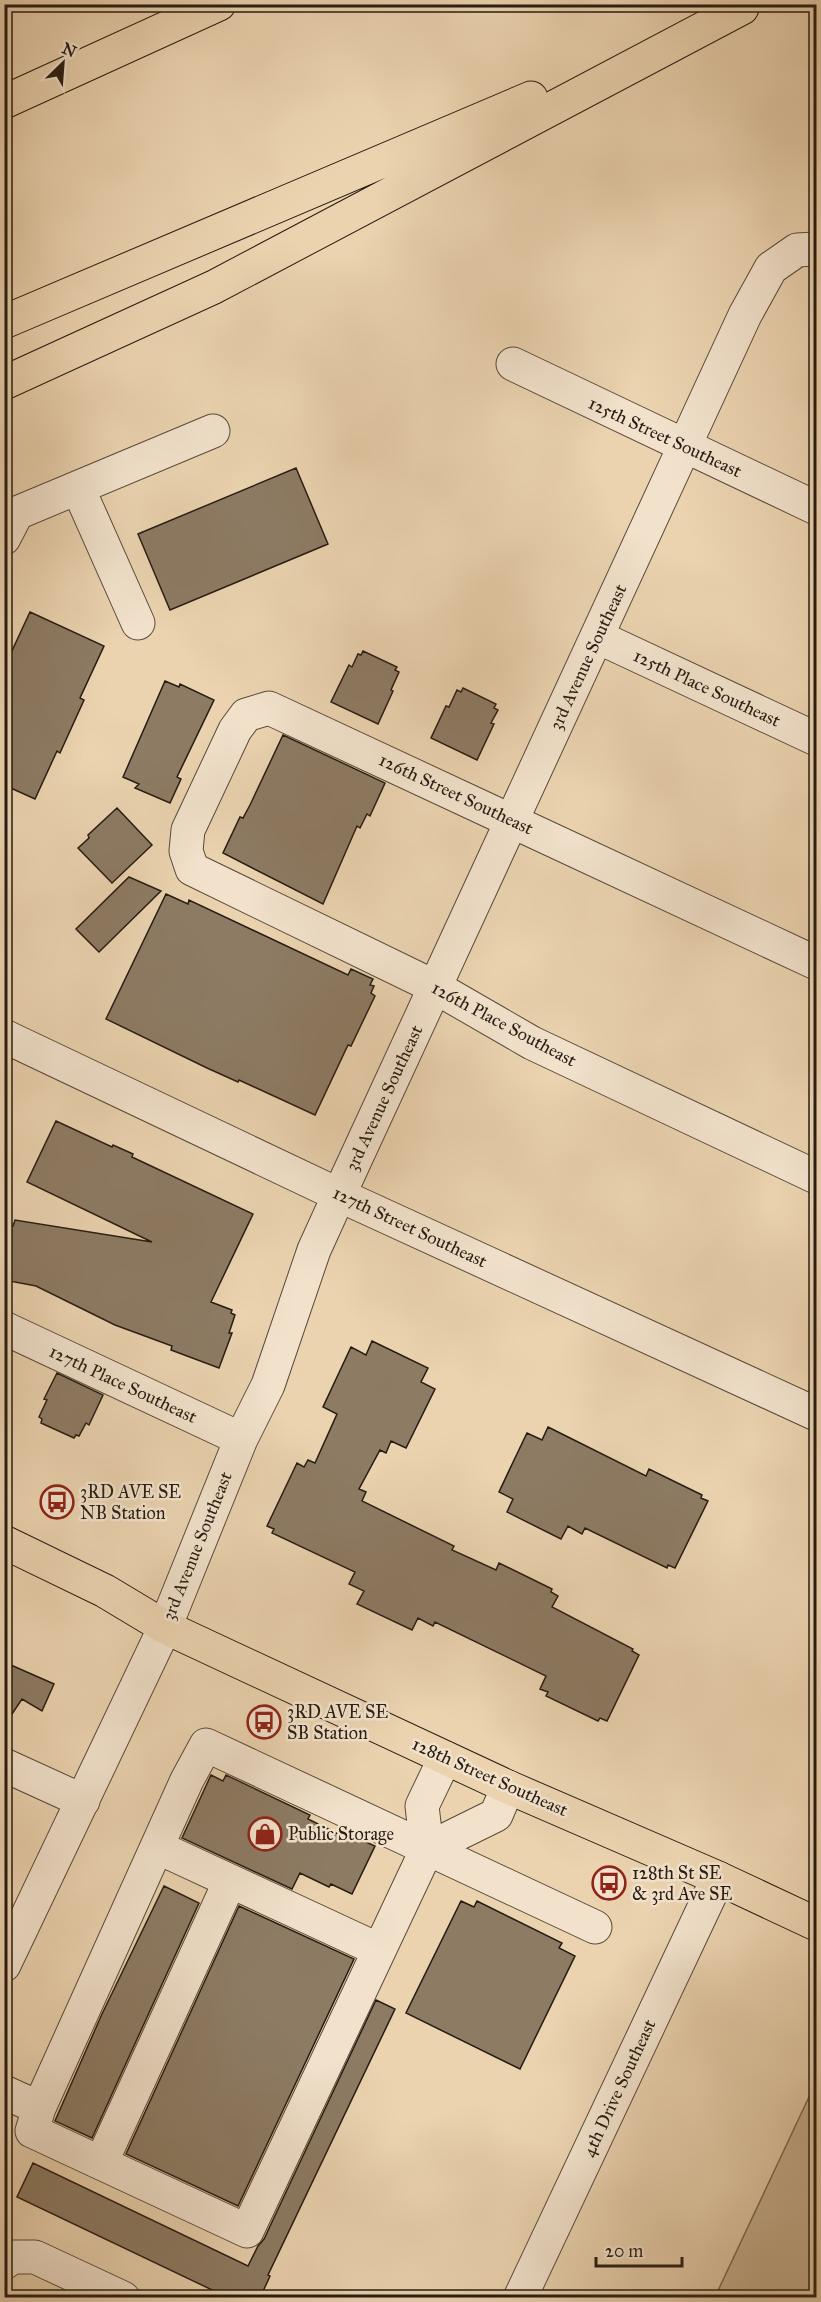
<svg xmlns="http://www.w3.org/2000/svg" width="821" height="2302" font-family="'IM FELL Great Primer',serif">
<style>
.green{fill:#cab495;stroke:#786854;stroke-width:1.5}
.building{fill:#8d7b64;stroke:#271c12;stroke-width:1.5}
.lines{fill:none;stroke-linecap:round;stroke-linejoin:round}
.minor-casing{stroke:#584a3a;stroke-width:35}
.major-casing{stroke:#271c12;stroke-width:35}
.highway-casing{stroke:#271c12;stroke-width:35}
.minor{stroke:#f2e2cc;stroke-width:33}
.major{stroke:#ebd3b0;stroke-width:33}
.highway{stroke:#ebd3b0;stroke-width:33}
.labels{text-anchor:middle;stroke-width:5;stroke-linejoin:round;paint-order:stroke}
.street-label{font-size:18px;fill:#271c12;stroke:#f2e2cc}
.poi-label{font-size:18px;fill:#271c12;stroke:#f2e2cc;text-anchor:start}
</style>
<rect width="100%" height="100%" fill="#ebd3b0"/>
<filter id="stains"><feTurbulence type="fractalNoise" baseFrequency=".00333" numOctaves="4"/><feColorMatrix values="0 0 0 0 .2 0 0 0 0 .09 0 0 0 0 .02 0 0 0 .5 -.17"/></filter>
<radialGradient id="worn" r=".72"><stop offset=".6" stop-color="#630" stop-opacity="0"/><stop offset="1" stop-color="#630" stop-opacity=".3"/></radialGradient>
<!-- green -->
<path class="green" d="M816 2082V2297H715Z"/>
<!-- building -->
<path class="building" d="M296 468 328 544 170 610 138 534Z
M30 612 104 646 80 698 84 700 60 753 57 751 35 799 4 785V668Z
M363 651 397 667 395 670 399 672 391 690 393 691 378 724 331 702 349 665 352 667 358 654 361 655Z
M165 681 179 687 180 684 214 700 177 777 181 779 170 803 135 788 139 784 123 777Z
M463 688 496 704 494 708 498 710 491 723 494 724 477 760 431 738 446 706 449 707 457 690 461 692Z
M283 735 385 783 370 816 367 814 360 828 357 826 323 904 223 853 240 817 243 818 250 805Z
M117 808 152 845 112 883 78 848 89 838 88 835Z
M129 877 161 891 99 952 76 929Z
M166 894 188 904 189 900 348 975 351 969 373 979 370 985 374 986 371 993 375 996 351 1046 348 1045 315 1115 239 1080 238 1082 207 1068 106 1019Z
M56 1121 112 1147 113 1145 133 1154 132 1157 253 1214 211 1302 232 1310 231 1313 235 1315 229 1333H232L219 1368 171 1350 172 1346 115 1325 36 1286 4 1280V1240H7L10 1226H13L15 1220 152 1242 27 1182Z
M372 1341 428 1368 421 1382 435 1389 406 1448 391 1441 386 1453 380 1450 359 1489 366 1492 362 1501 454 1546 452 1550 496 1570 499 1563 552 1589 551 1592 558 1596 552 1607 633 1649 632 1651 639 1655 607 1721 600 1718 598 1721 546 1696 548 1692 540 1689 546 1676 435 1622 433 1626 418 1618 412 1630 357 1604 364 1591 349 1584 355 1572 272 1533 274 1529 267 1526 297 1463 304 1467 308 1460 315 1463 337 1414 323 1407 351 1347 366 1355Z
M57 1373 103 1395 89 1425 86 1423 79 1436 76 1435 74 1438 41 1423 42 1419 39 1417 47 1400 44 1399Z
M548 1427 646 1476 649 1469 702 1495 701 1498 708 1501 675 1568 668 1565 667 1568 585 1528 582 1534 568 1526 561 1539 507 1512 513 1499 499 1492 515 1458 527 1433 542 1440Z
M4 1662 54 1684 42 1711 22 1699 4 1726Z
M211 1775 223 1781 226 1775 310 1815 308 1819 338 1834 344 1832 375 1846 352 1894 331 1884 329 1887 300 1873 292 1889 182 1838Z
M164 1886 199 1903 92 2138 55 2121 102 2014Z
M461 1901 474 1907 477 1901 562 1943 559 1948 575 1956 520 2069 406 2013Z
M239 1906 354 1959 238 2206 126 2154Z
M376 2000 395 2009 268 2275 270 2276 260 2298H229L17 2197 33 2163 248 2266 258 2246 264 2239Z"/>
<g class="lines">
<!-- minor casing -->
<g class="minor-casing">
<path id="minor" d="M513 364 816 508
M78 488 138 623
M4 538 17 513 213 431
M598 637 816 739
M816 963 269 708 246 715 235 730 188 830 186 851 192 869 435 987 532 1043 816 1177
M4 1036 339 1195 816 1414
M4 1328 241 1439
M445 1758 422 1806 427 1849 496 1815 508 1787
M4 1765 83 1801
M157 1847 379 1950
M427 1849 247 2231 32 2131 39 2108 187 1780 206 1745 595 1927
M4 1965 165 1627 241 1439 268 1385 314 1250 339 1195 745 315 771 268 797 250 816 249
M4 2092 39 2108
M101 2163 230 1881
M4 2263 13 2257H35L123 2298
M520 2298 718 1878"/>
</g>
<!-- major casing -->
<g class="major-casing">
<path id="major" d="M4 1542 105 1591 165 1627 508 1787 718 1878 816 1924"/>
</g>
<!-- highway casing -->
<g class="highway-casing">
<path id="highway" d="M4 102 219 4
M4 322 531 98
M4 383 214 287 742 8"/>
</g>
<!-- minor -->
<use href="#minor" class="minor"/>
<!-- major -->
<use href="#major" class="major"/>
<!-- highway -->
<use href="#highway" class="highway"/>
</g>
<!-- icons -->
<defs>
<g id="bus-ring" transform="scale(1.725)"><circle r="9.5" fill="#f2e2cc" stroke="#8f2418" stroke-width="1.5"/><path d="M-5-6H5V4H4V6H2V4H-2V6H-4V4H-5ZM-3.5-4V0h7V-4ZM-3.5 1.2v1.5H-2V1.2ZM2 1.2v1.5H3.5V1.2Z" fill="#8f2418"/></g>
<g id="shop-ring" transform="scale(1.725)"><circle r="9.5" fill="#f2e2cc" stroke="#8f2418" stroke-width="1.5"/><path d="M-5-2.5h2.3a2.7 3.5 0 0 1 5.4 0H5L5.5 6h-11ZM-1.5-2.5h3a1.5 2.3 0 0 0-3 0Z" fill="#8f2418"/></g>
</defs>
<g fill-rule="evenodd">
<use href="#bus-ring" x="57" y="1502"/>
<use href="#bus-ring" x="264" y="1722"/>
<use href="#shop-ring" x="265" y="1834"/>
<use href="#bus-ring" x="609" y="1883"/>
</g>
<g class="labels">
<!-- street labels -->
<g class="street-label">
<text transform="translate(665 437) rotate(25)" y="6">125th Street Southeast</text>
<text transform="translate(588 657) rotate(-65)" y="6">3rd Avenue Southeast</text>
<text transform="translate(707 688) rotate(25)" y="6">125th Place Southeast</text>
<text transform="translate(456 794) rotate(25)" y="6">126th Street Southeast</text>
<text transform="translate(504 1024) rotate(28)" y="6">126th Place Southeast</text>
<text transform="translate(384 1098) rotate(-65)" y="6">3rd Avenue Southeast</text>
<text transform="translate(410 1227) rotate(25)" y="6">127th Street Southeast</text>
<text transform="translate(123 1384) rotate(25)" y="6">127th Place Southeast</text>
<text transform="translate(197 1546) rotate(-68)" y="6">3rd Avenue Southeast</text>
<text transform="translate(490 1777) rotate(24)" y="6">128th Street Southeast</text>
<text transform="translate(619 2088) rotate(-65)" y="6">4th Drive Southeast</text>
</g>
<!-- poi labels -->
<g class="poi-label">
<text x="80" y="1498">3RD AVE SE<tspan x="80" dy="21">NB Station</tspan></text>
<text x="287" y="1718">3RD AVE SE<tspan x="287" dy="21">SB Station</tspan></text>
<text x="288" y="1840">Public Storage</text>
<text x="632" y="1879">128th St SE<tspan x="632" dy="21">&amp; 3rd Ave SE</tspan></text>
</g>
</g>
<!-- margin -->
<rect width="821" height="2302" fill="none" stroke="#ebd3b0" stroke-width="24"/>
<rect x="6" y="6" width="809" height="2290" fill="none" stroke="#271c12" stroke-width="3"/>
<rect x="12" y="12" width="797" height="2278" fill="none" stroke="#271c12" stroke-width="1.5"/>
<!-- north arrow -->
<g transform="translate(63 63) rotate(25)" stroke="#f2e2cc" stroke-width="4.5" paint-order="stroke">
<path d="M0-4.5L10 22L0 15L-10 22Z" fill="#271c12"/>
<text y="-9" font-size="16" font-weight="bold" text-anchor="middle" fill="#271c12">N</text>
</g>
<!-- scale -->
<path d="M596 2257v9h86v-9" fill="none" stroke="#271c12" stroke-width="3"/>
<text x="605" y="2257" font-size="18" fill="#271c12" stroke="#f2e2cc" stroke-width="4.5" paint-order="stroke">20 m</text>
<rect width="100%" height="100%" filter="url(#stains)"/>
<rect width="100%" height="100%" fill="url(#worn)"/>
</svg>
